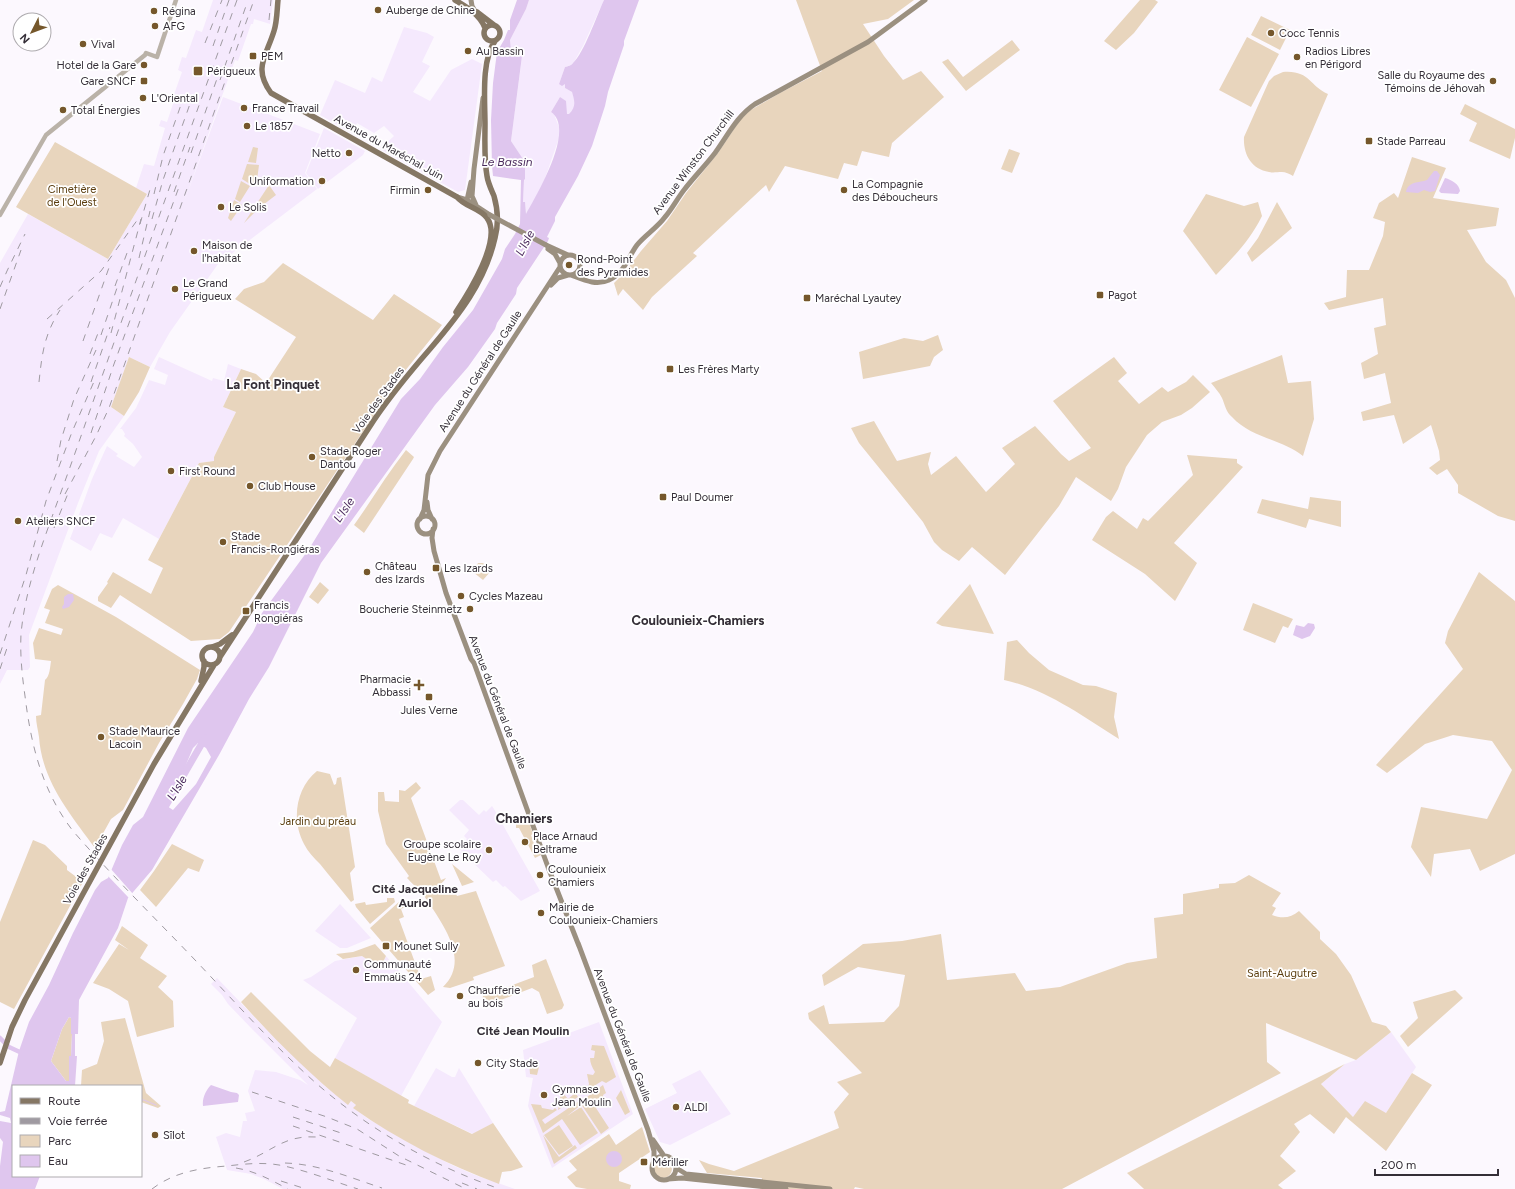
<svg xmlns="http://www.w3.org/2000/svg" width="1515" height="1189" font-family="Figtree,sans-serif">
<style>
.built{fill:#f5e9fd}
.green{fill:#e8d5bd}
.water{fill:#dfc6ee;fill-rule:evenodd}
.pier{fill:#fcf8fe}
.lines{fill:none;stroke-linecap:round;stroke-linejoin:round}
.stream{stroke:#dfc6ee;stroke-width:1}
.canal{stroke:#dfc6ee;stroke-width:4.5}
.river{stroke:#dfc6ee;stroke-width:7}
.tertiary{stroke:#bab2a8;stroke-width:4.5}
.secondary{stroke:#9b9080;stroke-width:5}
.primary{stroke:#857764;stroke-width:5.5}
.rail{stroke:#9f9aa1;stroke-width:1;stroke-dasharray:7 7;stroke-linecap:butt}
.secondary-bridge{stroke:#9b9080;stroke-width:5}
.poi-dot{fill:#75572b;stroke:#fff;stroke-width:1.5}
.labels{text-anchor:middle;stroke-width:3.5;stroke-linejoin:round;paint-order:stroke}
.poi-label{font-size:11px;fill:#342e37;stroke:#fff;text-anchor:start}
.street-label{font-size:11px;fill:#342e37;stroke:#fff}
.park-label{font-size:11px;fill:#5b3e0f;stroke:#fff}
.water-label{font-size:12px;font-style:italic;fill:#4b2b5d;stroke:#fff}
.neighbourhood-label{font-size:12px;font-weight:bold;fill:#342e37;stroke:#fff}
.quarter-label{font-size:13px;font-weight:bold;fill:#342e37;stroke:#fff}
</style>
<rect width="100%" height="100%" fill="#fcf8fe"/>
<!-- built -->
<path class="built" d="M213 0H273L270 24 254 19 253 24H251L238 61 235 60 183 205 223 97 320 134 305 173 317 189 218 264 170 332 150 367 129 357 111 407 124 416 99 451 78 503 29 635 30 667 28 670H7L0 684V263L28 214 108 259 147 194 136 188 144 164 154 166 165 128 159 126 161 120 167 122 173 104 171 103 182 72 178 70 182 57 186 58 196 30 202 32Z
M529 0H604L583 46 574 62 571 65 565 67 559 84H565V88L572 92 575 100 574 109 569 114H567L560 97 551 112 554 114 560 130 559 138 543 184 526 215 525 203 523 202 525 162 511 141 522 57 511 50 510 40 526 9Z
M404 27 427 33 434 37 422 62 430 66 413 92 430 101 451 70 472 59 482 64 465 190 458 192 382 150V147L394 136 384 126 374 133 357 123 352 133 320 115 335 80 365 93 372 77 382 82Z
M324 128 365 151 363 155 318 189 306 173Z
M159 357 212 381 213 378 224 381 228 364 241 369 223 407 236 412 214 457V461L199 463 159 539 123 518 112 538 100 533 91 551 70 539 92 479 107 446 118 454 116 456 134 467 142 457 133 444 124 436 125 434 122 429H120L136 408 149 380 165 385 168 375 154 369Z
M460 800H463L479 815 484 810 486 812 492 806 494 809 540 891 521 901 505 886 503 887 496 880 493 882 466 856 464 857 460 853 462 851 458 848 467 839 464 836 469 830 449 810Z
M340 904 371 938 347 948H340L315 931Z
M362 956 380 968 386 956 442 1022 401 1096 335 1058 357 1018 303 980 311 977 335 961Z
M217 978 264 1027 325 1086 349 1104 351 1101 352 1102 356 1105 354 1108 367 1118 410 1143 452 1165 475 1175 515 1189H283L264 1179 251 1174 227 1170 216 1137 226 1133 240 1137 243 1121H247L245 1113 255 1111 248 1091 255 1070 276 1072 300 1080 308 1085 253 1030 228 1004 222 995 211 984Z
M599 1022 633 1114 552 1168 528 1106 533 1078 526 1077 523 1050Z
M1391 1032 1416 1067 1386 1113 1353 1117 1321 1084 1345 1064 1356 1060Z
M436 1068 452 1077H455L459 1068 493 1123 473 1134 414 1106Z
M700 1070 731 1114 670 1145 660 1142 645 1109 677 1093 672 1084Z"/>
<!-- green -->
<path class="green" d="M796 0H914L888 19 863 24 884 56 903 80 921 71 944 97 892 143 889 157 862 151 857 166 844 163 838 179 785 166 769 192 766 185 693 253 697 256 652 297 643 310 623 289 618 296 614 283 625 272 641 251 667 221 686 193 718 153 740 120 749 111 780 93 822 71Z
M1140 0H1155L1158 2 1134 33 1116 50 1104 41Z
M1261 16 1290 30 1280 50 1251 35Z
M1247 37 1279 54 1251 107 1219 90Z
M1012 40 1020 50 966 91 942 62 948 59 963 77Z
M1283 72C1310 70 1309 86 1328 94L1293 176C1290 174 1285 172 1282 172 1277 172 1273 173 1269 172 1251 169 1243 154 1244 137L1269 81 1274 76Z
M1465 104 1515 129V138L1510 159 1469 141 1477 123 1460 114Z
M55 142 147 194 108 259 16 207Z
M253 147 258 148 256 163 248 162Z
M1009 149 1020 153 1012 173 1001 169Z
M1412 157 1446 168 1433 198 1499 208 1496 226 1467 230 1486 262 1506 280 1515 298V521L1498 516 1458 493V485L1447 469 1437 475 1429 468 1440 460 1439 451 1431 425 1403 444 1394 415 1363 421 1361 412 1391 403 1385 373 1364 379 1361 363 1378 354 1374 328 1386 325 1383 298 1329 310 1324 303 1346 297 1347 270H1369L1383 236 1385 222 1373 218 1379 203 1394 193 1398 198Z
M247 164 259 165 257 180 253 186 242 179Z
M241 181 250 186 240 202 235 199Z
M269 185 276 195 259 208 244 223Z
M1206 194 1244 206 1258 202 1262 216C1249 242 1235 255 1216 275L1183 231Z
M234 200 242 205 231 221 228 218Z
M1277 202 1292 228 1252 262 1247 253 1258 238Z
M283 263 373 320 394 294 442 325 396 382 229 632 220 639 191 641 120 595 111 608 98 601V597L108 583 107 582 113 572 151 594 163 568 148 560 199 463 214 461V457L236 412 223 407 241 369 256 374 266 383 296 337 235 299 244 289 264 282Z
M938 335 943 350 934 357 930 366 863 379 859 352 904 338 923 341Z
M1282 355 1288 383 1311 381 1314 419 1303 456C1282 439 1251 438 1232 417 1226 412 1225 405 1222 398 1219 392 1215 388 1211 383Z
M129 357 150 367 139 392 124 416 111 407Z
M1114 357 1127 373 1118 381 1139 404 1162 387 1168 392 1186 382 1193 375 1210 392 1192 408 1181 415 1162 422 1147 435 1126 467 1118 489 1111 501 1076 477 1059 506 1005 575 972 547 959 561 942 550 934 542 923 522 859 443 851 428 874 421 897 461 931 452 928 464 931 475 956 456 986 492 1015 464 1002 448 1035 426 1061 454 1069 461 1091 448 1053 401Z
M406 450 414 457 413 459 364 533 354 525C372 500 387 474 406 450Z
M1187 455 1237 459V463L1243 467 1174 543 1197 563 1175 601 1145 574 1092 540 1106 517 1113 511 1137 529 1143 518 1148 521 1193 475Z
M1310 497 1341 501V527L1309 519 1306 528 1257 513 1262 499 1308 509Z
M478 563H483L491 571 483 580 473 572Z
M1479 572 1515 601V854L1480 871 1470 849 1434 854 1431 877 1411 847 1421 807 1487 819 1512 770 1492 741 1453 735 1425 744 1387 773 1376 765 1463 669 1445 643 1448 631Z
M320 582 329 590 318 604 309 597Z
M970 584 994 634 942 626 936 623Z
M58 585 116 617 200 670 197 679 183 704 159 743 123 810 111 819 95 848C70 814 42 781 39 737 38 730 36 723 36 716L41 715 45 680C50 676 50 667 51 661L35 659 33 643 39 628 61 635 63 629 45 623 50 610 44 608 52 589Z
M1253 603 1293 619 1288 628 1283 626 1275 643 1243 630Z
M1017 640 1029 653 1049 670 1083 685 1096 686 1117 693 1114 717 1119 739C1082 716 1046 689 1004 680L1007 642Z
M317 771 330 774 334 785 336 784 337 778 341 777 355 867 350 873 354 900 351 902C341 889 330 877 320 864 314 858 308 852 304 844 291 820 296 788 317 771Z
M416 782 421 788 411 798 441 880 446 878C441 886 430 892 420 889 415 887 411 882 407 878L409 876 386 844 378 811V792H384L385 801 399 802V790L405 791Z
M527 817 533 834 531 835 535 847 538 846 541 855 535 858 519 828H516V823Z
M33 840 45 845 67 866V870L83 882 14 1009 0 1002V922Z
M172 844 204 860 199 872 188 868 156 907 140 890 154 871Z
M452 864 474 882 462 886Z
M1249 875 1281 893 1272 906 1276 908 1272 915C1282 919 1291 918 1299 911L1320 932V939L1336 954 1351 975 1372 1022 1386 1026 1391 1032 1356 1060 1266 1023 1267 1062 1281 1073 1062 1189H864L855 1187 854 1189H760L762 1178 707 1173 699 1160 709 1164 734 1171 839 1128 834 1112 849 1094 837 1082 862 1073 809 1019 808 1013 824 1005 829 1024 884 1022 899 1006 905 975 858 967 824 986 822 975 863 944 902 941 941 934 947 980 1015 973 1026 991 1060 987 1127 963 1157 958 1154 918 1183 914V894L1219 888V884L1235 883Z
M445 888 448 890 451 895 456 894 457 896 476 891 505 966 473 977 474 980 450 988 443 987C472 959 440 921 423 894L424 892Z
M387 898H394L395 902 370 924 356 907 355 904 365 902 366 905 387 902Z
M401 900H403L405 907 401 909 404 917 399 919 421 979 431 976 435 990 428 995 370 928Z
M122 926 148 945 140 958 167 976 158 987 173 1001 174 1027 137 1037 128 1001 109 989 93 983 119 944 129 950 115 940Z
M375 944 386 956 380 968 362 956 343 959 336 954 353 952Z
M546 959 564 1005 562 1009 547 1014 539 992 532 988 485 1006 482 1000 483 996 534 977 532 965Z
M1455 990 1463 998 1408 1047 1400 1036 1418 1018 1413 1002Z
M251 992 310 1051 330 1067 335 1058 409 1100 408 1103 472 1134 493 1123 523 1167 511 1171 502 1172 499 1184C448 1165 398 1140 353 1108L356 1105 351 1101 348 1105C309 1074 274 1039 241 1002Z
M69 1017 71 1018V1033L72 1034 71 1057H69V1081H66L51 1061 62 1029Z
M125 1018 146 1093 161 1106 158 1108 141 1102V1086H81L82 1070 97 1064 104 1041 101 1022Z
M592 1045 604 1046 616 1077 606 1083 602 1081 586 1091 589 1084 587 1074 593 1075 595 1072C592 1067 590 1063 590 1058H594L595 1051 591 1050Z
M529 1060H533L539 1067 537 1075 530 1074Z
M1345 1064 1321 1084 1353 1117 1365 1101 1386 1113 1412 1073 1432 1085 1386 1151 1346 1117 1334 1134 1310 1114 1294 1124 1300 1132 1280 1156 1296 1171 1278 1185 1283 1189H1144L1127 1173Z
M603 1085 606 1093 603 1095 604 1102 596 1108 609 1128 601 1134 581 1104V1105L567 1116 581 1107 598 1133 580 1145 562 1119 543 1133 531 1104 541 1105 542 1108 553 1110 555 1108 557 1110 542 1120 545 1124 579 1101 580 1102Z
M621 1090 630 1112 625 1115 616 1098Z
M561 1092 563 1093 568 1099 574 1094H576L578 1097 558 1110Z
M559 1125 573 1146 559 1155 544 1135Z
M642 1127 650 1152 619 1173V1181L631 1185 630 1189H587L576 1187 567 1177 577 1170 569 1161 609 1134 616 1145Z
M543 1135 559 1157 575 1145 577 1148 554 1164Z
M654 1169a9 9 0 1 1 18 0a9 9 0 1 1-18 0Z"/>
<!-- water -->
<path class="water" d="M517 0H529L526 9 510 40 511 50 522 56 511 141 525 162V179L524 180 523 202H525L526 214C537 194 576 129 551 112L560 97 566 101 567 114H569C576 107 575 102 572 92L565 88V84L562 86 559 84 565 67C568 66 571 66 573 63 584 53 597 15 604 0H639L624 41V45L608 92 605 106 592 146 578 176 555 217V221L547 237 549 238 548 241 517 288 516 294 497 323 495 329 468 367 435 405 321 563 269 667 249 699 219 755 152 870 128 898 118 928 79 1000 78 1034H75V1056H77L75 1086H13V1176H40L35 1189H0V1166L3 1142 0 1138V1121L11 1123 10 1118 0 1115V1112L5 1111 19 1051 29 1022 49 985 73 933 95 890 101 882 108 878 122 845 133 825 143 817 188 728 253 632 262 613 309 549 401 399 420 379 443 347 473 310 502 259 505 249 515 234 520 224 521 180 493 176 492 166 491 120 493 83 497 52 504 40 508 30H510V20ZM198 743 206 748 211 757 196 784 173 810 164 804 185 767 193 748ZM69 1017 71 1018V1034H72L71 1056H69V1081H66L51 1061 62 1029Z
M1434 171H1437L1440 175 1435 191 1430 192 1424 190 1418 193 1406 192C1408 181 1419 183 1427 180Z
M1445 178C1452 180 1459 184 1460 191L1458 194 1441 193 1439 191Z
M68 594H73L74 600 69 607 63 609 62 607 64 604V597Z
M1308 623 1314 624 1315 628 1310 636 1302 639 1293 635 1296 625 1304 627Z
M211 1085 231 1092 237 1093 239 1095 238 1102 203 1106C202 1098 206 1090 211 1085Z
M606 1159a8 8 0 1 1 16 0a8 8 0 1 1-16 0Z"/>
<!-- pier -->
<path class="pier" d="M110 868 133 894 129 898 107 875Z"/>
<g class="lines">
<!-- stream -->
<path class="stream" d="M141 1100H144L156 1105"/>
<!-- canal -->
<path class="canal" d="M0 1038 9 1047 24 1054"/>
<!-- river -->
<path class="river" d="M161 814 205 738"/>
<!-- tertiary -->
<path class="tertiary" d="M0 215 46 135 145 55 146 53 157 57 176 0"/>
<!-- secondary -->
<path class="secondary" d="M471 0 472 6 475 11
M457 197 467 200 490 215
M476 205 472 196 474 169 483 98
M470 206 467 200 471 182
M546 245 568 255
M548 249 555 254 560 263
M560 265a10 10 0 1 1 20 0a10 10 0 1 1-20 0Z
M571 275C584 280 596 286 609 280 624 274 628 257 637 245 645 235 657 228 665 217 672 209 677 199 684 190 694 177 705 166 715 153 728 135 737 116 755 104L868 42 925 0
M551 285 558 278 568 275
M427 502 428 510 432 519
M417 525a9 9 0 1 1 18 0a9 9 0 1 1-18 0Z
M420 519 424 510 428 475 440 451 560 267
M433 529 432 538 434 551 446 593 471 659 474 663 548 867 579 946
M578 943 648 1130 654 1151V1161
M653 1140 664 1156
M652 1168a12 12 0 1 1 24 0a12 12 0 1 1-24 0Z
M675 1165 678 1169 686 1174 830 1189
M668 1179 682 1178 786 1189"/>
<!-- primary -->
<path class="primary" d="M278 0C277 10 277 22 274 31 266 57 253 68 271 93L457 197C465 207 480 208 487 218 503 239 468 294 456 312
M455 0C467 7 480 15 485 28
M477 12 494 25
M484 33a8 8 0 1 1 16 0a8 8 0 1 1-16 0Z
M202 656a9 9 0 1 1 18 0a9 9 0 1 1-18 0Z
M212 647 220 644 232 635
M220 657 374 420C391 395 410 372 430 349 459 315 485 282 495 238 499 223 498 210 494 196 491 189 488 183 487 176 484 159 485 141 485 124 485 101 481 60 495 41
M201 681 204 667V661
M0 1063 12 1027 25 1000 154 764 214 665"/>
<!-- rail -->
<path class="rail" d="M237 0C189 133 141 266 94 399 82 433 70 468 57 503 42 545 25 589 21 634 20 655 22 675 25 696 31 745 42 791 73 831 112 876 155 918 196 961 235 1002 274 1046 317 1084 370 1130 433 1166 500 1189
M269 20 271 0
M205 43 222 0
M213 46 229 0
M220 80 246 6
M191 153 219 73
M174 192 190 147
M154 194 163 156 183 99
M152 219 163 180 191 101
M140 224 151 186
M139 258 150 211
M115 286 127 253
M0 287 7 271 25 234
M0 309 21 250
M47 319 101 271 138 219
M111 333 141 219
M101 335 119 282
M83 341 111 262
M90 354 100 328
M39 382C42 354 44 335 60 310
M91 382 110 327
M91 433 114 364 179 187
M57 461 61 440 74 399 96 350
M65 494 96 436 109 408 254 0
M54 528 69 491
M0 654 26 575 46 501 72 432 96 377
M0 669 7 648
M252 1092 327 1117 357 1129 399 1156 466 1189
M293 1117 341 1133
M293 1126 406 1165
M244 1162C272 1152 283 1135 316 1137
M285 1163C319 1164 351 1178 382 1188
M236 1168C255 1171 271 1180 288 1189
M281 1181 306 1189
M462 1183 477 1189
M152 1189C174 1172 200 1168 227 1166 244 1164 262 1162 279 1165 306 1170 332 1181 358 1189"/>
<!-- secondary-bridge -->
<path class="secondary-bridge" d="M490 215 546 245"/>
</g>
<!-- markers -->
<g class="poi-dot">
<circle cx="378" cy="10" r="4"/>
<circle cx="154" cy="11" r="4"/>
<circle cx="155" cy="26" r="4"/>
<circle cx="1271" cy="33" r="4"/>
<circle cx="83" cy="44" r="4"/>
<circle cx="468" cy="51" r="4"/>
<rect x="249" y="52" width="8" height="8" rx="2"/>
<circle cx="1297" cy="57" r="4"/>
<circle cx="144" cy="65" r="4"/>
<rect x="193" y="66" width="10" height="10" rx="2"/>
<rect x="140" y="77" width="8" height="8" rx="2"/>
<circle cx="1493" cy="81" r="4"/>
<circle cx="143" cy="98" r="4"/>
<circle cx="244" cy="108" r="4"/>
<circle cx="63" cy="110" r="4"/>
<circle cx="247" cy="126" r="4"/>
<rect x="1365" y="137" width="8" height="8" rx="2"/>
<circle cx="349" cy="153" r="4"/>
<circle cx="322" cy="181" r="4"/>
<circle cx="428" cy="190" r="4"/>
<circle cx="844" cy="190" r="4"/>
<circle cx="221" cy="207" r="4"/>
<circle cx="194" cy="251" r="4"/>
<circle cx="569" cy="265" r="4"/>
<circle cx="175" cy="289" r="4"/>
<rect x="1096" y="291" width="8" height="8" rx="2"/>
<rect x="803" y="294" width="8" height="8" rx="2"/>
<rect x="666" y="365" width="8" height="8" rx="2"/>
<circle cx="312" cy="457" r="4"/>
<circle cx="171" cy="471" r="4"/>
<circle cx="250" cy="486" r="4"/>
<rect x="659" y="493" width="8" height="8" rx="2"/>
<circle cx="18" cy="521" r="4"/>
<circle cx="223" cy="542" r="4"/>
<rect x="432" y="564" width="8" height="8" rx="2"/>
<circle cx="367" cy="572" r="4"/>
<circle cx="461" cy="596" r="4"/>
<circle cx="470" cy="609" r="4"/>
<rect x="242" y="607" width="8" height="8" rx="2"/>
<path d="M417 679h4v4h4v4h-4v4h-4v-4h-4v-4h4z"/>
<rect x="425" y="693" width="8" height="8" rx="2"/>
<circle cx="101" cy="737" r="4"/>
<circle cx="525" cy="842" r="4"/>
<circle cx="489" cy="850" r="4"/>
<circle cx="540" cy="875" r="4"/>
<circle cx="541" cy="913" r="4"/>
<rect x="382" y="942" width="8" height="8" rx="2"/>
<circle cx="356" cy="970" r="4"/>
<circle cx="460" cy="996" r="4"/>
<circle cx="478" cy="1063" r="4"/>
<circle cx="544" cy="1095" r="4"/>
<circle cx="676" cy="1107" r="4"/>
<circle cx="155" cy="1135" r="4"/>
<rect x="640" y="1158" width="8" height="8" rx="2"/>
</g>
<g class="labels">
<!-- poi labels -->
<g class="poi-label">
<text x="386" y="14">Auberge de Chine</text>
<text x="162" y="15">Régina</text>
<text x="163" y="30">AFG</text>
<text x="1279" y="37">Cocc Tennis</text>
<text x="91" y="48">Vival</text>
<text x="476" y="55">Au Bassin</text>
<text x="1305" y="55">Radios Libres<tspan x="1305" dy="13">en Périgord</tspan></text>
<text x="261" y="60">PEM</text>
<text x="136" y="69" text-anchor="end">Hotel de la Gare</text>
<text x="207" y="75">Périgueux</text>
<text x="1485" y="79" text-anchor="end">Salle du Royaume des<tspan x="1485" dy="13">Témoins de Jéhovah</tspan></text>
<text x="136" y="85" text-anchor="end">Gare SNCF</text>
<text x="151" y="102">L'Oriental</text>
<text x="252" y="112">France Travail</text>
<text x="71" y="114">Total Énergies</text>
<text x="255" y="130">Le 1857</text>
<text x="1377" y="145">Stade Parreau</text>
<text x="341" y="157" text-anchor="end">Netto</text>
<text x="314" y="185" text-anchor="end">Uniformation</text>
<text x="852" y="188">La Compagnie<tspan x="852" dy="13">des Déboucheurs</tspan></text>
<text x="420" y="194" text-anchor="end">Firmin</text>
<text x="229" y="211">Le Solis</text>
<text x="202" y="249">Maison de<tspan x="202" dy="13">l'habitat</tspan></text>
<text x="577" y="263">Rond-Point<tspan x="577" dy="13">des Pyramides</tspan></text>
<text x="183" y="287">Le Grand<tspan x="183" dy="13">Périgueux</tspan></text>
<text x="1108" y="299">Pagot</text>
<text x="815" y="302">Maréchal Lyautey</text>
<text x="678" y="373">Les Frères Marty</text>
<text x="320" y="455">Stade Roger<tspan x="320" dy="13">Dantou</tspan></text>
<text x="179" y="475">First Round</text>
<text x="258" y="490">Club House</text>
<text x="671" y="501">Paul Doumer</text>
<text x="26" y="525">Ateliers SNCF</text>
<text x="231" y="540">Stade<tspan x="231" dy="13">Francis-Rongiéras</tspan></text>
<text x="375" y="570">Château<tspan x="375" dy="13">des Izards</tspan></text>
<text x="444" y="572">Les Izards</text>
<text x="469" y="600">Cycles Mazeau</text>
<text x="254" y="609">Francis<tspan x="254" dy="13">Rongiéras</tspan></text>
<text x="462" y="613" text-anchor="end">Boucherie Steinmetz</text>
<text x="411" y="683" text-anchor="end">Pharmacie<tspan x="411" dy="13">Abbassi</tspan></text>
<text x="429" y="714" text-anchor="middle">Jules Verne</text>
<text x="109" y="735">Stade Maurice<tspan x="109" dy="13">Lacoin</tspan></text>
<text x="533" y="840">Place Arnaud<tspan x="533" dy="13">Beltrame</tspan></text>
<text x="481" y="848" text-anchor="end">Groupe scolaire<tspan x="481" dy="13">Eugène Le Roy</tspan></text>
<text x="548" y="873">Coulounieix<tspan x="548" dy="13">Chamiers</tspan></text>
<text x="549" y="911">Mairie de<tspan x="549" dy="13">Coulounieix-Chamiers</tspan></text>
<text x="394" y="950">Mounet Sully</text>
<text x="364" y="968">Communauté<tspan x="364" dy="13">Emmaüs 24</tspan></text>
<text x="468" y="994">Chaufferie<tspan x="468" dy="13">au bois</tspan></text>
<text x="486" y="1067">City Stade</text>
<text x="552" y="1093">Gymnase<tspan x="552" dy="13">Jean Moulin</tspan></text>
<text x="684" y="1111">ALDI</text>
<text x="163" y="1139">Sîlot</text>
<text x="652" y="1166">Mériller</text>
</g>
<!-- street labels -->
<g class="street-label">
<text transform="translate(389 147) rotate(29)" y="4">Avenue du Maréchal Juin</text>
<text transform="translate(693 162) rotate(-53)" y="4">Avenue Winston Churchill</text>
<text transform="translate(480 371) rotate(-57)" y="4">Avenue du Général de Gaulle</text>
<text transform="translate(378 400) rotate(-54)" y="4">Voie des Stades</text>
<text transform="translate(498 702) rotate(69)" y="4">Avenue du Général de Gaulle</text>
<text transform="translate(85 869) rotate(-61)" y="4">Voie des Stades</text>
<text transform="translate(623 1035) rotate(69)" y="4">Avenue du Général de Gaulle</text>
</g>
<!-- park labels -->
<g class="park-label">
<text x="72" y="193">Cimetière<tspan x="72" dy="13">de l'Ouest</tspan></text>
<text x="318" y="825">Jardin du préau</text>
<text x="1282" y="977">Saint-Augutre</text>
</g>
<!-- water labels -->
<g class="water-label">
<text x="507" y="166">Le Bassin</text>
<text transform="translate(525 243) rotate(-62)" y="4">L'Isle</text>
<text transform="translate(344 510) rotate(-56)" y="4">L'Isle</text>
<text transform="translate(177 788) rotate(-59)" y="4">L'Isle</text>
</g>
<!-- neighbourhood labels -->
<g class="neighbourhood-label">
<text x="415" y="893">Cité Jacqueline<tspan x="415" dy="14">Auriol</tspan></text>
<text x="523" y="1035">Cité Jean Moulin</text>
</g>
<!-- quarter labels -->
<g class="quarter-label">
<text x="273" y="389">La Font Pinquet</text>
<text x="698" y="625">Coulounieix-Chamiers</text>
<text x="524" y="823">Chamiers</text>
</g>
</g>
<!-- legend -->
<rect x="12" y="1085" width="130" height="92" fill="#ffffff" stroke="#aeabaf"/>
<rect x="20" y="1098" width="20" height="6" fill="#857764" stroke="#aeabaf"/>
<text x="48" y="1105" font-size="12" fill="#342e37">Route</text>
<rect x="20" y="1118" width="20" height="6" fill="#9f9aa1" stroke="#aeabaf"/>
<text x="48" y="1125" font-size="12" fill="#342e37">Voie ferrée</text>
<rect x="20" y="1135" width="20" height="12" fill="#e8d5bd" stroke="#aeabaf"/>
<text x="48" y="1145" font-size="12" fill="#342e37">Parc</text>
<rect x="20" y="1155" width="20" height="12" fill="#dfc6ee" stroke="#aeabaf"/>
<text x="48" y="1165" font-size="12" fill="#342e37">Eau</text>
<!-- north arrow -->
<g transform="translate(32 32) rotate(228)"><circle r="19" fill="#ffffff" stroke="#aeabaf"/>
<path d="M0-3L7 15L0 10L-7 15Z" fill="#75572b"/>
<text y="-6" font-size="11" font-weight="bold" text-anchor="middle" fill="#342e37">N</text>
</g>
<!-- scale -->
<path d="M1375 1169v6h123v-6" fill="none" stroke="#342e37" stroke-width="2"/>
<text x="1381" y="1169" font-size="12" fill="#342e37" stroke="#ffffff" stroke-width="3" paint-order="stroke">200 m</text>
</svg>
